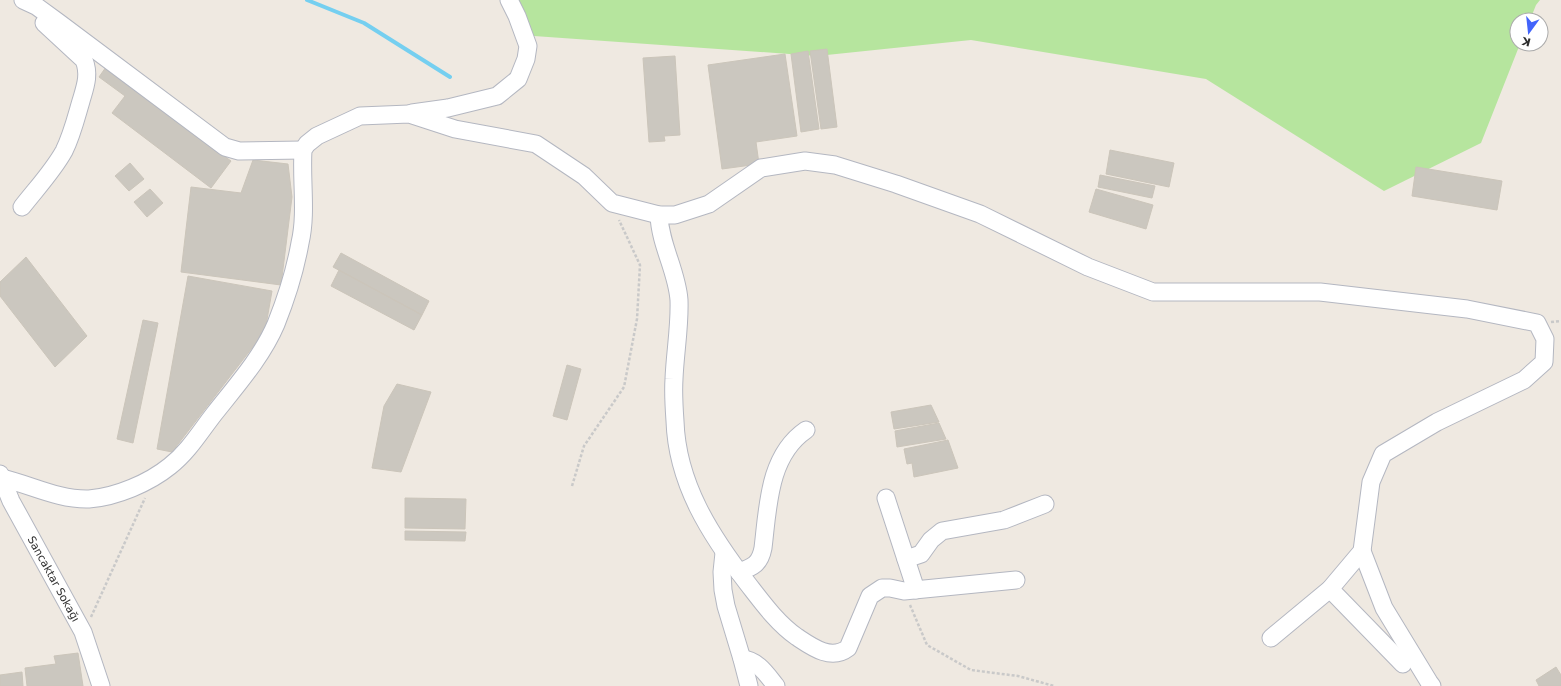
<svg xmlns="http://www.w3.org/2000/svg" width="1561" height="686" font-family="'DejaVu Sans',sans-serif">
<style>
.green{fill:#b6e59e}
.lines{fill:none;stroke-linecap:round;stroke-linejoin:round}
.stream{stroke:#75cff0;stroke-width:4}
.building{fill:#cbc7bf;stroke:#cbc5ba}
.minor-casing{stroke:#b4b7c1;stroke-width:19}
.path{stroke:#c9c9c9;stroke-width:2.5;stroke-dasharray:3 2;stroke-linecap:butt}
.minor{stroke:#fff;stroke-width:17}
.labels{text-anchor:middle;stroke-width:3.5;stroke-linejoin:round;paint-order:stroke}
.street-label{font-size:11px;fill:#2e2e2e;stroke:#fff}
</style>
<rect width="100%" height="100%" fill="#efe9e1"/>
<!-- green -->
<path class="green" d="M508 0H1540L1536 5 1530 20H1517V44H1520L1481 143 1384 191 1206 79 971 40 817 56 534 36Z"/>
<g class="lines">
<!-- stream -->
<path class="stream" d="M307 0 364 23 450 77"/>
</g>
<!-- building -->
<path class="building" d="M827 49 837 127 821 129 810 51Z
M808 51 819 129 801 132 791 54Z
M785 54 797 136 756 142 759 164 722 169 708 65Z
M675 56 680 135 664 136 665 141 649 142 643 58Z
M106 67 231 161 211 188 112 113 125 96 99 77Z
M1110 150 1174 163 1169 187 1106 174Z
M253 160 288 164 292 197 281 285 181 272 191 187 241 193Z
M130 163 144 179 129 191 115 176Z
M1416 167 1502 181 1497 210 1412 196Z
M1100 175 1155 186 1152 198 1098 187Z
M150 189 163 203 147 217 134 202Z
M1096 189 1153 205 1146 229 1089 212Z
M341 253 429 301 422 315 333 267Z
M26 257 87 336 55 367 0 296V282Z
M339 270 422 315 414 330 331 286Z
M188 276 272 291 265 331 172 452 157 449Z
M143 320 158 323 133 443 117 439Z
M567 365 581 369 567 420 553 416Z
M397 384 431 392 401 472 372 468 384 406Z
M931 405 939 422 894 429 891 412Z
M939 423 946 439 897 447 895 431Z
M948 440 958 468 914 477 912 463 907 464 904 449Z
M405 498 466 499 465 529 405 528Z
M405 531 466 532 465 541 405 540Z
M78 653 83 686H27L25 668 56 664 54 656Z
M1556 667 1561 675V686H1539L1536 680Z
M22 672 23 686H0V675Z"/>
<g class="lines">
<!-- minor casing -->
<g class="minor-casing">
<g id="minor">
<path d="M23 0 36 6 58 22 225 147 239 151 303 150"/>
<path d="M412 113 448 108 497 96 518 79 526 59 528 46 517 16 509 0"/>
<path d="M22 207C36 189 53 171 64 151 72 135 76 118 81 101 85 87 90 75 84 60L44 23"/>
<path d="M659 215C660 245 677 271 679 300 680 326 675 353 674 379 673 393 674 407 675 421 677 484 711 536 748 584 762 602 777 623 797 637 812 647 831 661 848 648L870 596 882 588H890L904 591 1016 580"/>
<path id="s1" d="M0 474 11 501 83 632 101 686"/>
<path d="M2 478C31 485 59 500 89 499 116 497 149 483 170 466 188 452 200 432 214 414 236 386 262 357 276 324 286 299 295 271 300 243 307 213 301 181 303 150L307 144 317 136 360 116 409 114 455 129 536 144 584 176 612 203 659 215H675L709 204 761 168 805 161 835 165 896 184 980 214 1088 267 1153 292H1320L1467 309 1537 323 1545 339 1544 362 1524 380 1437 422 1383 454 1371 482 1362 551 1330 589 1271 638"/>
<path d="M886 498 916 590"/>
<path d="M1362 551 1384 608 1429 682 1432 686"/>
<path d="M724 553 722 572 723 590 726 606 742 659 749 686"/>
<path d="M906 559 921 554 931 540 942 531 1004 520 1045 504"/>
<path d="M739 572C753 567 760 564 763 548 768 508 768 456 806 430"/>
<path d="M1330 589 1403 664"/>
<path d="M742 659C758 660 767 675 776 686"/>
</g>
</g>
<!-- path -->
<path class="path" d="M1551 322 1561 321
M572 486 584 446 624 387 637 319 640 265 619 220
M910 605 927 645 971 670 1018 676 1054 686
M91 617 145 498"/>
<!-- minor -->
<use href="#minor" class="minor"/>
</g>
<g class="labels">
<!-- street labels -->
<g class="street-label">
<text dy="4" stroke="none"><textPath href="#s1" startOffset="118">Sancaktar Sokağı</textPath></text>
</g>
</g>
<!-- north arrow -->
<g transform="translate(1529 32) rotate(195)"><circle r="19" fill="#ffffff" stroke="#ababab"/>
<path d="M0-3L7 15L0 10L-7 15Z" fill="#4264fb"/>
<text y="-6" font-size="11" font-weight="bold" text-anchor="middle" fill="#2e2e2e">K</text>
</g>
</svg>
